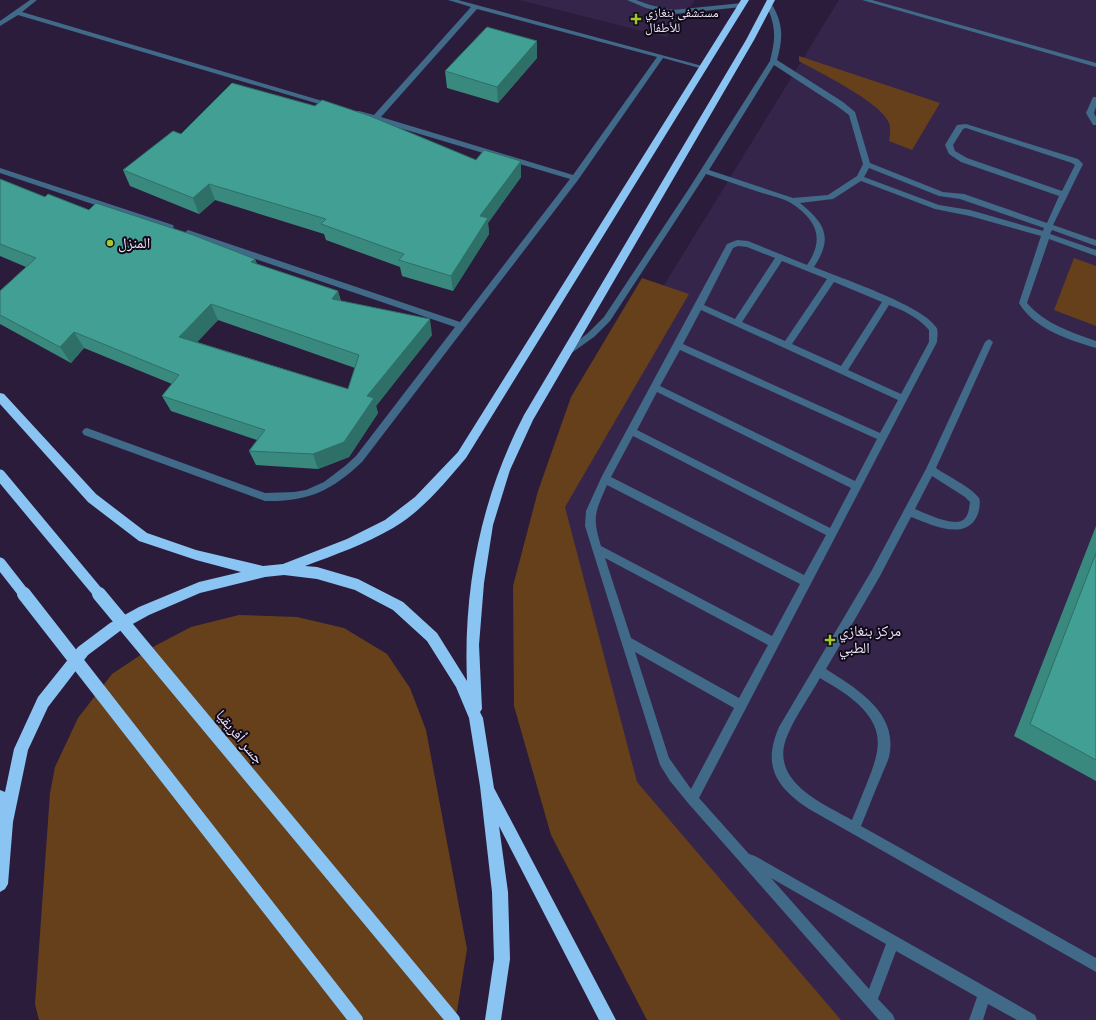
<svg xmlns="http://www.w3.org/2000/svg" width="1096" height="1020" font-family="'Titillium Web','Noto Naskh Arabic',sans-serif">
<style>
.built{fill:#36254b}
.green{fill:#65401a}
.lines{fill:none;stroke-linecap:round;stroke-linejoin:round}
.minor{fill:#416988;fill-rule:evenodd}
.highway{fill:#8ac4f3;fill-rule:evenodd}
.highway-bridge-far1{stroke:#8ac4f3;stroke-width:11}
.highway-bridge{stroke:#8ac4f3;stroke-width:14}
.wall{fill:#39897e;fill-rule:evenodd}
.shaded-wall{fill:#2e6f67}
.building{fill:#429f93;stroke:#2e6f67;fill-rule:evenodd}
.poi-dot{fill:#a1c92a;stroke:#100a18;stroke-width:1.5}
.labels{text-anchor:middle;stroke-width:4;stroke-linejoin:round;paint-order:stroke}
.far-poi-label{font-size:13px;fill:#ebe2f7;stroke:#100a18;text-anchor:start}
.poi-label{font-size:15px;fill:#ebe2f7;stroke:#100a18;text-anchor:start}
.street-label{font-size:15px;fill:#ebe2f7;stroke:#100a18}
</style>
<rect width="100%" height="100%" fill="#2b1c3c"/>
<!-- built -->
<path class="built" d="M519 0H695L666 37Z
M839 0H1096V1020H801L587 773 538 491Z"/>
<!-- green -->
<path class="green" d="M799 56 940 103 912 150 889 141C890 136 891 128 889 123 881 102 820 73 799 61Z
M1074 258 1096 266V326L1054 310Z
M642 278 689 294 565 507 637 782 841 1020H647L551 835 514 706 513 586 538 491 571 397Z
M239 615 297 617 344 628 387 654 410 688 426 730 467 949 457 1011 452 1020H39L35 1004 50 793 55 767 78 718 112 674 151 648 191 627Z"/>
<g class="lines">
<!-- minor -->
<path class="minor" d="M30 0H37L22 12 336 105 335 107H329L18 15 0 26V21Z
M448 0H458L706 67 703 69 663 58 578 180 362 462C331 491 308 502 265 501L84 435 82 432 84 429 87 428 265 493 294 492 306 490 324 482 345 466 356 456 455 327 185 235 184 233 188 230 191 231 460 322 570 179 356 115V111H359L374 115 471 7ZM477 9 657 57 573 175 381 117Z
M627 0H636L650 5 673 10 742 3 745 5 742 7 673 14 646 8Z
M862 0H872L1096 63V67Z
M769 2 771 3C784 24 783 38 777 60L843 102 855 112 870 163 943 192 964 194 1047 223 1059 196 961 162 949 154 945 145 957 125 966 124 1078 159 1083 164 1053 225 1096 240V246L1052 230 1050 234 1096 250V256L1049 239 1027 303C1045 324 1071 332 1096 341V348C1069 340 1034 329 1019 303L1041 236 970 216 935 209 861 181 833 199 800 203C826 224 833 238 814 267 840 278 922 305 936 327 939 331 937 337 937 342L699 798 749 854 755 856 1035 1015 1037 1020H1017L988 1004 983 1020H969L977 997 896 951 878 999 893 1015 895 1020H879L688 803 670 781 660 765 585 526 586 511 602 476 727 244 737 240 748 241 807 265C825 239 817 220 791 203 781 197 767 195 756 191 739 185 723 180 706 174L610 321 594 337 570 354 567 355 563 352 588 333 604 317 690 187 770 61C776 37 776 27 766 4ZM774 65 837 106 849 115 863 164 857 176 828 195 793 198 709 170ZM966 128 1072 163 1075 165 1062 191 967 158 955 151 953 145 963 129ZM869 168 939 196 960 199 1044 228 1043 231 970 210 939 205 864 177ZM738 246 747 247 775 258 735 319 704 305 733 248ZM782 261 827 279 785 341 742 322ZM834 282 882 302 841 366 792 344ZM889 305C904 311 918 317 929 330V342L901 394 848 370ZM701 310 898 400 880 433 683 344ZM680 350 877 439 855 481 660 386ZM657 392 851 488 830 528 637 430ZM633 436 826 535 804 575 611 477ZM607 485 800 584 772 636 601 546C592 516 595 513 607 485ZM605 558 768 645 739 698 631 638ZM635 652 734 708 691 789 669 758ZM771 878 886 944 869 989Z
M1093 97H1096V107L1094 113 1096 117V125H1093L1086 113Z
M0 168 173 225 174 227 170 230 167 229 0 173Z
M989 339 993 342 936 468C947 476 971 487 979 498 981 502 979 512 977 516 965 542 930 524 911 517L880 576 826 669C857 689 899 713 889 757 887 764 883 771 881 777 874 793 868 809 861 826L1096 958V972L809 809C776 787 762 766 779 727L872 570 926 469 985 342ZM932 476 965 497 970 502C969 508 969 516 963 520 953 527 925 513 915 509ZM820 678C835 687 851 696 863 709 886 734 878 755 867 783 862 795 857 808 852 820 820 802 767 780 788 734 796 715 810 696 820 678Z"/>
<!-- highway -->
<path class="highway" d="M741 0H749L466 458C444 484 422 511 393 528 365 544 335 555 305 566L317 567 358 579 403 602 437 633 467 681C463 588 481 498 524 415L746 40 767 0H775L754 40 533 420 510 470 493 525 484 583 479 645 482 709 480 712 483 718 494 788 616 1020H599L499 826 508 892 510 959 501 1020H485L494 959 492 892 480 786 469 718 456 687 427 641 393 610 355 590 317 579 284 575 265 577 200 593 149 615 120 631 88 655 48 707 28 750 13 822 8 884 5 889 0 892V790L5 792 14 749 38 697 78 647 110 623 139 607 199 582 241 572 196 560 139 541 88 502 0 404V393L4 394 96 494 147 533 196 550 263 566 283 564 347 539 385 520 415 497 458 452Z"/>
<!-- highway-bridge-far1 -->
<path class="highway-bridge-far1" d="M0 475 100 595
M0 563 25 595"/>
<!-- highway-bridge -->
<path class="highway-bridge" d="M24 594 356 1020
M99 594 453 1020"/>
</g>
<!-- wall -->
<path class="wall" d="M537 41V58L498 103 447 88 445 71Z
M181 134 476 160 521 177 488 223 489 234 453 291 402 276 400 267 326 240 324 234 215 200 199 214 130 186 123 170Z
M0 179 45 197 255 259 257 264 338 291 341 301 432 335 376 406 378 413 349 457 318 469 256 465 249 451 257 440 171 411 162 396 172 384 84 348 71 363 0 324V291L26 267 0 256ZM218 320 355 368 348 389 197 342Z
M1096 526V781L1014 736Z"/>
<!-- shaded-wall -->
<path class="shaded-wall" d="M537 41V58L498 103 497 87Z
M521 161V177L488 223 489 234 453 291 451 276 480 216Z
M209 184 215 200 199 214 193 198Z
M255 259 260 275 251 262Z
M338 291 342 308 332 299Z
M211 304 218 320 187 353 179 337Z
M430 319 432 335 376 406 378 413 349 457 318 469 313 454 367 396Z
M74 332 84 348 71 363 60 347Z"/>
<!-- building -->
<path class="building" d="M487 27 537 41 497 87 445 71Z
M232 83 315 106 322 100 370 116 476 160 484 150 521 161 480 216 488 218 451 276 399 260 404 254 321 224 326 219 209 184 193 198 123 170 173 131 181 134Z
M0 179 45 197 48 194 89 210 96 203 193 235 255 259 251 262 338 291 332 299 430 319 367 396 374 398 344 442 313 454 249 451 265 430 162 396 179 375 74 332 60 347 0 315V291L36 258 0 244ZM211 304 359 355 348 389 179 337Z
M1096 553V760L1030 724Z"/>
<!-- markers -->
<g class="poi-dot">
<path d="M634 13h4v4h4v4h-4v4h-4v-4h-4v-4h4z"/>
<circle cx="110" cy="243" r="4"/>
<path d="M828 634h4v4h4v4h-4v4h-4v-4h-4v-4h4z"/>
</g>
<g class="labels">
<!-- far-poi labels -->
<g class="far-poi-label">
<text x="645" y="17">مستشفى بنغازي<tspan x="645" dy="15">للأطفال</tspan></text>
</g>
<!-- poi labels -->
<g class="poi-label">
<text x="118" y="248">المنزل</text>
<text x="839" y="636">مركز بنغازي<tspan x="839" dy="17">الطبي</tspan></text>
</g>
<!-- street labels -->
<g class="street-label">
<text transform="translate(240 737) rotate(50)" y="5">جسر أفريقيا</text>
</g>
</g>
</svg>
